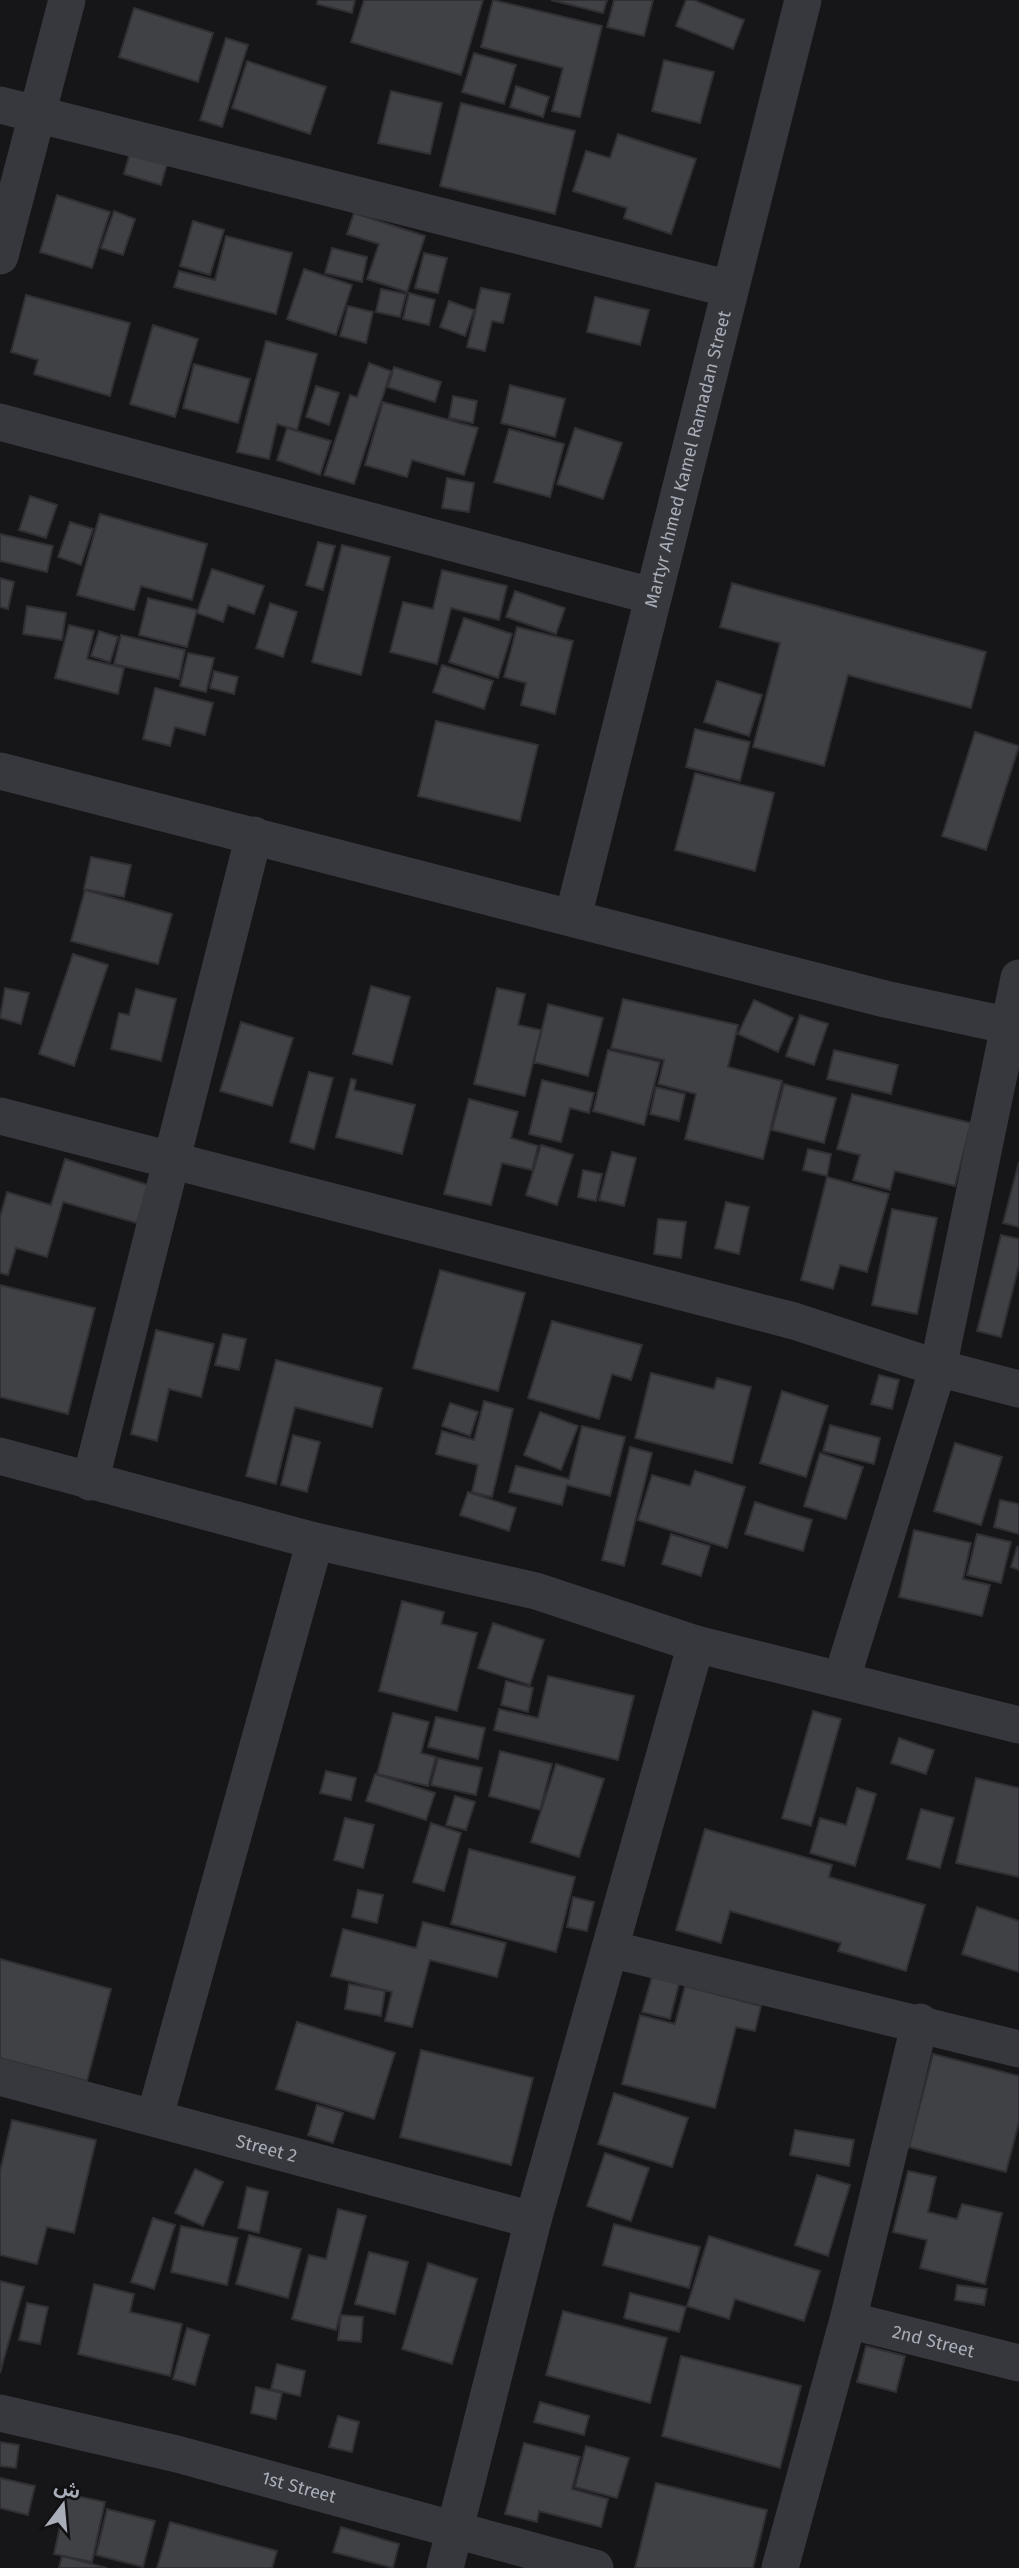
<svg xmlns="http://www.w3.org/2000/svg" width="1019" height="2568" font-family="'Fira Sans','Noto Sans Arabic',sans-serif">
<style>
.building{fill:#404145;stroke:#303034;stroke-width:2}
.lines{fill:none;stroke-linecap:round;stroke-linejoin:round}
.minor{stroke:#37383d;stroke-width:37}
.labels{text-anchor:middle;stroke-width:6;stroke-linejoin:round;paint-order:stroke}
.street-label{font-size:18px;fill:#a8adb8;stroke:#111113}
</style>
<rect width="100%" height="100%" fill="#161618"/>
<!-- building -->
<path class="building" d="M318 0H355L352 13 317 4Z
M364 0H483L461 75 351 42Z
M493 0 602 26 580 117 552 111 563 68 481 47Z
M551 0H607L603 13Z
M614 0H653L644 36 607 27Z
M686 0H694L744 20 733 49 676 26Z
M134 8 213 33 198 82 119 57Z
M226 38 248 45 222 127 200 120Z
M474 53 516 65 504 104 462 92Z
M664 60 714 72 700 123 652 111Z
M247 61 326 87 310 134 232 108Z
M516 86 549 97 543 117 510 107Z
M391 91 442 103 430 154 378 143Z
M461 103 575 131 555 214 440 186Z
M618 134 696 159 671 234 624 218 627 208 573 191 586 151 610 158Z
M130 153 167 164 161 185 124 174Z
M57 195 110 212 92 268 40 252Z
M114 211 135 219 123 255 101 248Z
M354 213 425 236 407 292 367 279 379 244 347 234Z
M193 221 224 230 210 275 180 266Z
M226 236 292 253 276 314 174 287 179 271 215 280Z
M332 248 367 257 362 282 325 273Z
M424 253 447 258 438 293 415 288Z
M304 269 352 285 336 335 287 319Z
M481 288 510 294 503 323 492 321 485 351 467 347Z
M381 289 406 294 400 317 376 312Z
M409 293 435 300 429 325 403 319Z
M26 295 130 323 110 396 34 374 38 360 11 352Z
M595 297 649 310 640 345 587 332Z
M449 301 474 310 465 336 440 327Z
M348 306 373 312 366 343 340 336Z
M153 325 198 339 175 417 130 404Z
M266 341 317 354 297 430 277 424 269 459 237 452Z
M369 363 391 371 354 484 324 475 350 395 357 397Z
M194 364 250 379 238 423 183 408Z
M394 367 441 382 435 402 388 387Z
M510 385 565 399 555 437 501 423Z
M316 386 339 393 329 425 306 417Z
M453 396 477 401 473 423 449 418Z
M383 402 478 428 464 475 412 460 407 477 365 465Z
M287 428 331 441 320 475 277 460Z
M575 428 622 443 603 499 557 484Z
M509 429 564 444 550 497 494 482Z
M447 478 474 483 469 512 442 508Z
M30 496 57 505 46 538 19 530Z
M100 514 207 544 192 600 141 586 134 610 77 595Z
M70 522 93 529 81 565 58 557Z
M0 534 53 546 47 572 0 561Z
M318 542 335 546 323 590 306 585Z
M342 545 390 557 361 675 312 662Z
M212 569 264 586 254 614 228 605 223 622 197 613Z
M442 570 507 586 499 620 451 608 437 664 390 652 403 602 433 609Z
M0 578 14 582 8 609 0 607Z
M732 583 986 652 971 708 848 675 824 766 753 747 780 643 720 627Z
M515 591 565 608 556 634 506 617Z
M148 598 197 610 187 647 139 635Z
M270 603 297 612 283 657 256 648Z
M27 606 66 613 62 640 23 634Z
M464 618 512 634 498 678 449 662Z
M69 625 94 631 87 659 124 668 118 694 55 678Z
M517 627 573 641 555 714 521 705 526 683 504 677Z
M99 631 118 637 110 662 91 656Z
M121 635 185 650 179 679 114 664Z
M188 653 214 658 206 692 180 686Z
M442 665 493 681 484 709 433 692Z
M214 671 238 677 234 694 210 688Z
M717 681 762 695 749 736 704 722Z
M155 688 213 703 205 735 175 727 170 746 143 739Z
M436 721 538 745 520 821 418 796Z
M695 729 750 742 740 781 686 767Z
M975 732 1019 746 986 850 942 836Z
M695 773 774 793 755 871 675 850Z
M91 857 131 865 124 897 84 889Z
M85 890 172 914 158 964 71 941Z
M73 954 108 965 74 1066 39 1054Z
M371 986 410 997 392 1064 353 1054Z
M5 988 29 993 21 1024 0 1018Z
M497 988 525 994 518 1025 541 1030 525 1096 474 1084Z
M136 989 176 999 161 1061 111 1049 119 1013 129 1015Z
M623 999 738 1025 728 1067 782 1081 763 1159 685 1139 696 1094 658 1084 664 1060 611 1048Z
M754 1000 793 1018 778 1052 738 1034Z
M548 1004 603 1018 588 1076 534 1062Z
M800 1015 828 1024 814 1065 786 1056Z
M241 1022 293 1038 272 1106 220 1091Z
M608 1050 660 1062 644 1125 593 1111Z
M834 1050 898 1065 891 1094 827 1079Z
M309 1072 333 1078 314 1149 290 1142Z
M351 1079 356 1080 354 1090 415 1105 402 1154 336 1137Z
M542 1080 594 1093 589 1113 570 1108 561 1142 529 1134Z
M784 1084 836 1098 824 1143 772 1130Z
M656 1087 685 1094 679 1121 650 1114Z
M852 1094 971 1123 955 1186 895 1171 890 1190 853 1180 860 1155 837 1149Z
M469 1099 518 1112 511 1138 538 1146 532 1170 502 1163 491 1205 444 1194Z
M541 1145 573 1155 557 1205 526 1195Z
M808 1149 831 1154 827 1176 803 1170Z
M612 1152 636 1158 624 1206 599 1200Z
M65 1159 148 1185 137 1223 63 1202 47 1257 16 1248 8 1275 0 1273V1217L7 1192 51 1205Z
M1019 1162V1227L1003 1223Z
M583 1170 602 1174 596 1201 578 1197Z
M827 1177 889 1194 867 1272 840 1265 833 1289 801 1280Z
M726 1202 749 1207 739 1254 715 1248Z
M892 1209 937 1218 917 1314 872 1305Z
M658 1219 686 1222 681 1258 654 1254Z
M1001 1235 1019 1239V1265L1001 1337 977 1331Z
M440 1270 525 1293 498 1391 413 1368Z
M0 1285 95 1308 68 1414 0 1397Z
M552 1321 642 1345 631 1380 612 1374 599 1419 528 1398Z
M156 1330 214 1344 201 1397 169 1389 157 1441 131 1434Z
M223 1334 246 1339 239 1370 215 1365Z
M276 1360 382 1388 372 1427 295 1407 276 1484 246 1476Z
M651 1373 714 1389 717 1378 751 1387 732 1463 635 1438Z
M879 1375 899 1380 892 1409 871 1404Z
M782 1391 828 1406 806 1477 760 1463Z
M484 1401 513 1409 492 1497 472 1492 478 1465 436 1454 442 1431 474 1440Z
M450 1403 478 1412 470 1436 442 1426Z
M540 1412 578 1426 561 1470 524 1455Z
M830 1425 880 1438 874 1464 823 1451Z
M582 1426 625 1437 610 1496 567 1485 562 1505 509 1492 516 1466 569 1479Z
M293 1435 320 1442 307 1492 281 1485Z
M955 1443 1002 1457 981 1525 934 1511Z
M630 1447 652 1453 624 1566 602 1560Z
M820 1453 863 1467 846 1519 804 1506Z
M695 1471 745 1487 727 1548 638 1520 652 1475 690 1486Z
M468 1492 516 1508 509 1531 460 1515Z
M1000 1500 1019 1504V1534L994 1527Z
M755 1502 812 1520 803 1551 745 1534Z
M914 1530 971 1543 963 1579 990 1585 982 1616 899 1597Z
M671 1534 710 1546 701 1576 662 1564Z
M977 1534 1011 1542 1001 1583 967 1575Z
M1017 1547H1019V1570L1011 1567Z
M402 1601 444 1612 441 1624 477 1633 457 1711 379 1691Z
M493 1623 544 1640 530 1685 478 1668Z
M548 1676 634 1696 618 1760 494 1730 499 1709 538 1718Z
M506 1681 533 1688 528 1712 501 1705Z
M813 1711 841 1719 811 1826 782 1818Z
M393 1713 429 1722 421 1753 436 1757 428 1786 377 1774Z
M436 1717 485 1728 478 1759 428 1747Z
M899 1738 934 1750 926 1774 891 1763Z
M500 1751 552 1764 540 1810 489 1796Z
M438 1758 482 1768 476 1795 431 1785Z
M556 1764 604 1779 579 1857 531 1842Z
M326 1771 356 1778 351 1800 320 1793Z
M375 1774 435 1793 426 1820 366 1801Z
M976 1778 1019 1788V1877L956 1863Z
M857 1788 876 1794 855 1866 810 1853 820 1818 846 1825Z
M455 1796 475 1802 466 1830 446 1825Z
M921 1809 954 1818 940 1868 907 1859Z
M345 1818 374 1825 363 1868 334 1860Z
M431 1823 461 1833 444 1891 413 1882Z
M705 1829 832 1865 829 1877 925 1905 906 1971 838 1951 841 1943 730 1911 721 1943 676 1930Z
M469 1849 575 1877 556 1952 451 1924Z
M358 1890 383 1895 377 1923 352 1917Z
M573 1897 594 1902 587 1931 567 1927Z
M977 1907 1019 1921V1972L962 1954Z
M423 1922 506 1943 497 1977 430 1960 412 2027 385 2021 392 1992 331 1976 343 1929 416 1948Z
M0 1959 111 1989 87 2081 0 2058Z
M652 1977 679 1984 670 2019 642 2012Z
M349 1984 385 1991 381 2016 345 2009Z
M685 1986 761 2006 755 2031 736 2027 715 2108 622 2084 640 2015 675 2024Z
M297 2022 395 2053 374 2119 276 2089Z
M421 2050 533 2078 511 2165 400 2137Z
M933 2054 1019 2076V2122L1006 2172 909 2147Z
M614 2093 688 2118 672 2167 598 2144Z
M317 2105 343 2113 333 2143 308 2135Z
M12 2120 96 2140 74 2233 47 2227 37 2264 0 2255V2171Z
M795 2130 854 2140 849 2166 790 2155Z
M605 2153 649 2168 631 2221 587 2206Z
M195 2169 223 2182 203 2226 175 2213Z
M908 2171 936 2177 928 2212 957 2219 962 2204 1002 2213 985 2284 920 2268 927 2240 893 2232Z
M817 2175 850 2185 828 2256 795 2245Z
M247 2187 268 2192 259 2233 238 2228Z
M338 2209 366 2216 336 2330 292 2319 309 2255 326 2259Z
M153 2218 175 2225 154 2289 131 2282Z
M614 2224 700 2247 689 2288 603 2265Z
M181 2226 238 2238 227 2285 171 2272Z
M249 2235 301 2249 288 2298 236 2284Z
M709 2236 820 2271 804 2321 735 2299 729 2319 687 2306Z
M369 2252 408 2262 395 2314 355 2304Z
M428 2263 477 2279 452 2364 402 2349Z
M0 2281 24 2287 0 2373Z
M94 2284 134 2294 130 2312 182 2324 170 2376 78 2354Z
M957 2285 987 2289 984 2305 955 2300Z
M630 2293 686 2307 679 2332 624 2318Z
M27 2303 48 2307 40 2344 19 2340Z
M563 2311 667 2338 650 2403 546 2375Z
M341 2315 363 2317 361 2342 338 2340Z
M187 2328 209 2335 195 2385 173 2379Z
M866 2346 905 2356 896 2392 857 2382Z
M681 2356 801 2386 780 2468 662 2436Z
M277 2364 305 2371 300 2396 271 2389Z
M256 2387 282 2393 276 2419 251 2413Z
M540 2402 589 2416 584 2435 534 2422Z
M338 2416 359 2422 352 2452 329 2447Z
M0 2442 19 2445 16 2468 0 2466Z
M524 2443 580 2457 572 2489 608 2499 601 2527 539 2511 537 2522 505 2514Z
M586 2446 629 2458 617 2498 575 2487Z
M0 2478 35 2486 28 2515 0 2508Z
M656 2483 767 2510 753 2568H635Z
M67 2494 105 2502 92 2562 54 2554Z
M107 2509 155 2521 143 2567 96 2555Z
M170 2522 277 2551 272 2568H157Z
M341 2527 399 2544 393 2568 333 2552Z
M62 2556 107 2568H59Z"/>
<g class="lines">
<!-- minor -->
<g class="minor">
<path d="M0 105 730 289"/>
<path d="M0 256 67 0"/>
<path d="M0 422 652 596"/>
<path d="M0 771 885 999 1019 1028"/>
<path id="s1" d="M573 917 803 0"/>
<path d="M0 1116 794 1321 938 1368 1019 1389"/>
<path d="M0 1456 315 1541 536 1591 696 1644 1019 1725"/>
<path d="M90 1482 254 835"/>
<path d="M842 1678 938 1368 1019 978"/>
<path d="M610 1949 1019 2049"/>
<path id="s2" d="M0 2077 533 2220"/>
<path d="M155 2116 315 1541"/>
<path id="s3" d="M848 2320 1019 2363"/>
<path id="s4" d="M0 2413 177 2454 595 2568"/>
<path d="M445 2568 533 2220 696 1644"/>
<path d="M780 2568 848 2320 920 2022"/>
</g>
</g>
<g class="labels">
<!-- street labels -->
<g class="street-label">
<text dy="6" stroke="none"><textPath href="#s1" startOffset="472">Martyr Ahmed Kamel Ramadan Street</textPath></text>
<text dy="6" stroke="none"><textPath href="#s2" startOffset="276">Street 2</textPath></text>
<text dy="6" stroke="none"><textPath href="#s3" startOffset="88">2nd Street</textPath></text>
<text dy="6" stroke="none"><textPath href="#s4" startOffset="308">1st Street</textPath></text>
</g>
</g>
<!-- north arrow -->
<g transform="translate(63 2505) rotate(16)" stroke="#111113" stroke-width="5" paint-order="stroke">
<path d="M0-5L12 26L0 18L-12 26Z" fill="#a8adb8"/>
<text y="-10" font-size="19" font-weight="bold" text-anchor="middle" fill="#a8adb8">ش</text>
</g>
</svg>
